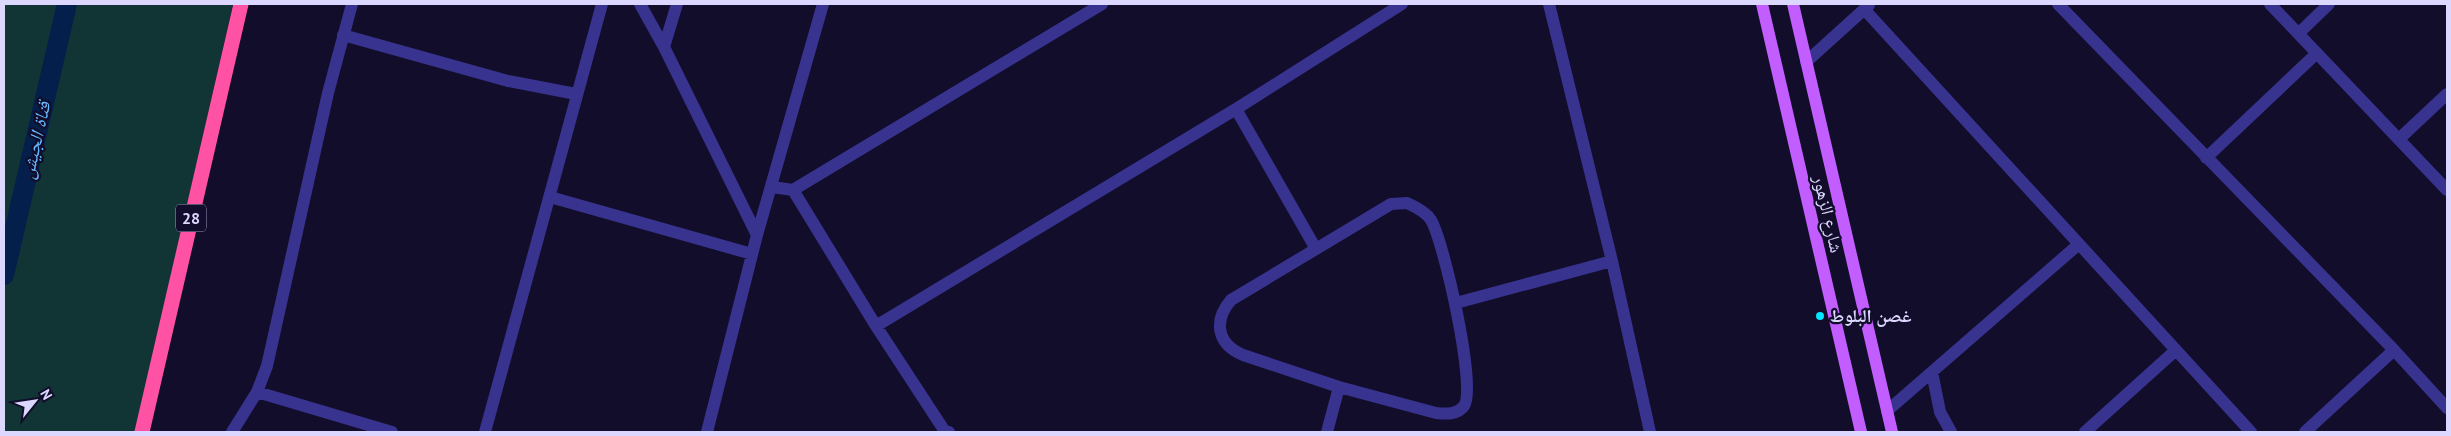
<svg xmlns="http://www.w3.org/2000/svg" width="2451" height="436" font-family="'PT Sans','Noto Naskh Arabic',sans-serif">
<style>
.green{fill:#103534}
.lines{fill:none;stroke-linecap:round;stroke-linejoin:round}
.canal{stroke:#051f4c;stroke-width:20}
.street{stroke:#37338e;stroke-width:12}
.primary{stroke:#c25eff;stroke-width:12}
.highway{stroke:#ff52a5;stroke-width:15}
.poi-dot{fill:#03e6ff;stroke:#120d2a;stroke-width:2}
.labels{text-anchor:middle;stroke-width:4.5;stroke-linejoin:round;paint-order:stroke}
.shield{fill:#120d2a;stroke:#9f9abf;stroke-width:1}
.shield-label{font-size:16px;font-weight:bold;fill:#dbd7ff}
.street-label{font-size:18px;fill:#dbd7ff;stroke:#120d2a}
.poi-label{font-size:18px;font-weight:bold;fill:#dbd7ff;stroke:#120d2a;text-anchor:start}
.water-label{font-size:19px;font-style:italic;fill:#65b8ff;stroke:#120d2a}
</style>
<rect width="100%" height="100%" fill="#120d2a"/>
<!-- green -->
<path class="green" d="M4 4H233L135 432H4Z"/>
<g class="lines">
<!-- canal -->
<path class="canal" d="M4 275 67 4"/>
<!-- street -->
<path class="street" d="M640 4 664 47
M677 4 664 47 757 235
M1549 4 1612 261 1650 432
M2058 4 2394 350 2447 408
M2270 4 2447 190
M1864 9 2251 432
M2299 33 2329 4
M343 35 508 81 576 94
M1806 62 1869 5
M1236 109 1316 249
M2399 139 2447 94
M2206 158 2317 53
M772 187 793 190 1102 4
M793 190 876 326 944 430 949 432
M550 197 752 254
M1407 203C1416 207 1426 212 1431 220 1444 242 1477 388 1464 406 1457 415 1446 414 1436 413L1339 387 1243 355C1217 344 1213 321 1231 300L1391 204Z
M1456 303 1612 261
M876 326 1236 109 1402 4
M1932 372 1940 412 1951 432
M257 392 392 432
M1887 411 2079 244
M232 432 257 392 267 366 328 93 352 4
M485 432 602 4
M707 432 757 235 823 4
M1327 432 1339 387
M2085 432 2176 350
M2305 432 2394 350"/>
<!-- primary -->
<path class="primary" d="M1762 4 1861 432
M1793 4 1892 432"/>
<!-- highway -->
<path class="highway" d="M142 432 241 4"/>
</g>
<!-- markers -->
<circle class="poi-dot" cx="1820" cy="316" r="5"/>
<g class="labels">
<!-- shield labels -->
<rect class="shield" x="176" y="204.5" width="30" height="27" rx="4"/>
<g class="shield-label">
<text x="191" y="224">28</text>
</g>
<!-- street labels -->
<g class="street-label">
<text transform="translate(1828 214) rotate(77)" y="6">شارع الزهور</text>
</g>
<!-- poi labels -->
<g class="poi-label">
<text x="1830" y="322">غصن البلوط</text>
</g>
<!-- water labels -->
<g class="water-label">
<text transform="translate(35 140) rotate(-77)" y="7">قناة الجيش</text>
</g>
</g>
<!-- border -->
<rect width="2451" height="436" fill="none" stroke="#dbd7ff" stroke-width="10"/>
<!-- north arrow -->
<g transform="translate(35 401) rotate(60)" stroke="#120d2a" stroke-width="4" paint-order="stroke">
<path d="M0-4L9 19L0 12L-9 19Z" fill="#dbd7ff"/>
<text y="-8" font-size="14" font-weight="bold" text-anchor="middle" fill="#dbd7ff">N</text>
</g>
</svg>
